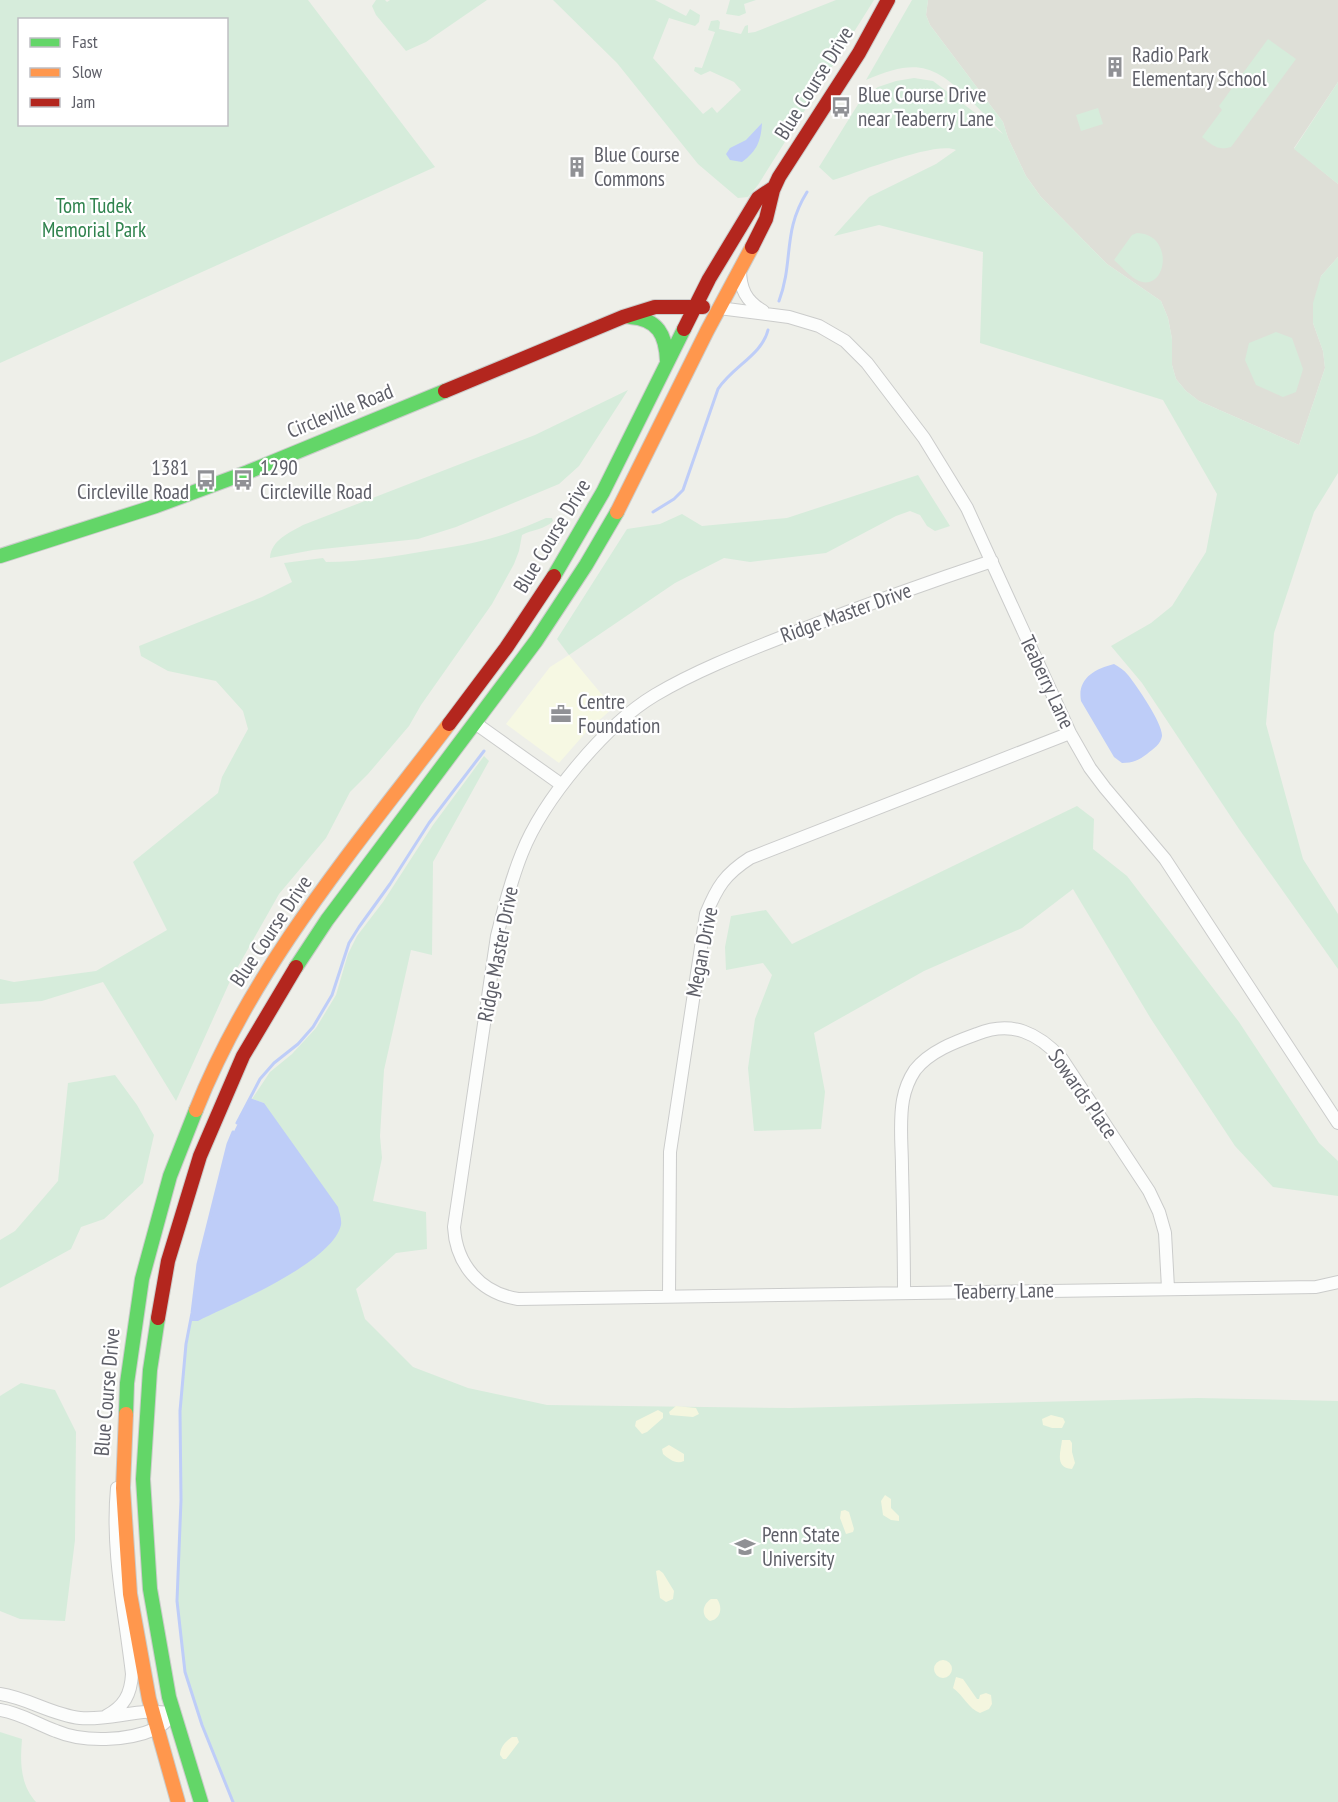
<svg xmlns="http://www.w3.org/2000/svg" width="1338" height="1802" font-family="'PT Sans Narrow',sans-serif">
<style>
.commercial{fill:#f6f8e3}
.education{fill:#dedfd7}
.green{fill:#d6ecdb;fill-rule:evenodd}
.sand{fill:#f4f6df}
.water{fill:#becdf8}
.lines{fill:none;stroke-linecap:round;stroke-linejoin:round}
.stream{stroke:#becdf8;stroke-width:3}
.street-casing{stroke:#cbcccb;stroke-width:14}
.fast-casing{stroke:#cbcccb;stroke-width:16}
.slow-casing{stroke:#cbcccb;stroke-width:16}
.jam-casing{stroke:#cbcccb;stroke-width:16}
.street{stroke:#fcfdfc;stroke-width:12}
.fast{stroke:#63d668;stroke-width:14}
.slow{stroke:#ff974d;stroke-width:14}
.jam{stroke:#b3261e;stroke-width:14}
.labels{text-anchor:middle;stroke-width:4.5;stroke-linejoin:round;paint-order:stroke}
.poi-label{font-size:21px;fill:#5e5f68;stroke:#fff;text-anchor:start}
.street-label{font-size:21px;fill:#5e5f68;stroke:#fff}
.park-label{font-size:21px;fill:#30834e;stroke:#fff}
</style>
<rect width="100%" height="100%" fill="#eeefe9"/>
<!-- commercial -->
<path class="commercial" d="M569 655 613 708 588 730 559 763 506 724 550 667Z"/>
<!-- education -->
<path class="education" d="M928 0H1338V82L1294 148 1338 184V257L1321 276 1313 323 1323 351 1325 368 1299 445 1199 401 1186 391 1176 379 1172 365V339L1168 318 1161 301 1107 264 1041 197 1026 176 1008 138 1003 122 930 25 926 15Z"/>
<!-- green -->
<path class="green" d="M0 0H308L435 167 0 363ZM20 20H226V124H20Z
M376 0H385L387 2 390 0H487L426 42 406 51 376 15 372 6Z
M553 0H655L686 16 690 9 700 15 699 22 695 26 669 18 653 58 703 114 712 107 717 113 741 90 734 82 710 71 701 75 694 71 695 67 702 68 715 32 708 30 711 21 718 20 720 22 719 29 741 34 745 26 748 25V33L755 32 836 0H874L758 185 748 197 738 198 698 164 617 63Z
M730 0H756L744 4 746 13 739 16 726 14Z
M912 0H928L926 15 930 25 1003 122 1008 138 1026 176 1041 197 1107 264 1161 301 1168 318 1172 339V365L1176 379 1186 391 1199 401 1299 445 1325 368 1323 351 1313 323V303L1321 276 1338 257V473L1314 512 1274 633 1266 724 1303 859 1338 914V969L1239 829 1142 683 1111 646 1151 623 1172 606 1206 552 1217 494 1163 400 980 343 983 252 879 225 834 236 869 197 936 164 956 150C938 140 856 173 833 180L819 167 862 98 878 87 896 81 914 78 933 81 1003 134C993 122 981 111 970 100 933 63 915 59 866 80Z
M1268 39 1296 59 1231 147C1218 151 1212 145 1202 137L1222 110 1219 106Z
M1338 82V184L1294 149Z
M1098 108 1103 124 1081 131 1076 115Z
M1137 233C1175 234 1167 292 1139 281 1130 277 1121 266 1114 260L1132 235Z
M1276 332 1292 338 1303 369 1296 392 1283 397 1256 385 1245 360 1249 343Z
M628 390 579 466 559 484 456 527 418 539 313 550 270 558C271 540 289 533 303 525L535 435Z
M918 475 950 526 935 531 927 526 920 515 910 511 896 516 826 553 750 562 724 558 675 583 569 655 557 639 627 529 660 524 682 514 702 526 787 518Z
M546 518H552L553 521C546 529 531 530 522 535L519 551 514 564 492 604 421 705 409 726 368 774 350 792 326 838 279 894 231 979 176 1101 103 982 42 1001 0 1004V979L14 982 96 971 167 930 133 862 218 793 222 777 248 729 243 711 216 681 168 671 141 656 139 646 262 597 292 582 284 563 323 558 326 562C362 562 396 556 432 550 474 544 507 536 546 518Z
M484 756 489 761 433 862 432 955 411 950 384 1070 380 1136 382 1158 373 1201 426 1212 427 1249 396 1253 356 1289 365 1319 413 1367 468 1388 547 1405 790 1408 1198 1398 1338 1401V1802H233L202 1725 185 1672 177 1601 181 1500 180 1411 186 1344 191 1321H198L264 1103 252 1099 270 1072 292 1054 316 1028 336 995 348 954 357 936 383 902 433 825Z
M1077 806 1094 819 1093 849 1127 876 1239 1022 1319 1143 1338 1161V1196L1273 1187 1235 1146 1151 1019 1073 889 1022 928 924 971 814 1033 825 1092 821 1129 754 1131 748 1068 755 1019 772 975 763 963 726 970 725 947 731 916 766 910 792 944Z
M115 1075 137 1105 154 1135 143 1183 104 1219 81 1227 71 1249 0 1288V1240L15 1231 58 1181 68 1083Z
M21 1383 55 1390 76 1432 75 1540 65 1621 20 1619 0 1611V1396Z
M0 1732 22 1739C20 1762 20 1784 36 1802H0Z"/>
<!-- sand -->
<path class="sand" d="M676 1406 696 1408 699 1414 693 1417 670 1415 669 1412Z
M658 1410 663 1413V1418L647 1432 642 1434 635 1426 636 1421Z
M1051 1415 1063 1418 1065 1422 1062 1428H1052L1043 1425 1042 1419Z
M1062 1440H1070L1072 1443V1452L1075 1463 1072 1469C1054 1468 1061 1451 1062 1440Z
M669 1445 684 1454V1461C676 1465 669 1459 663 1454L662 1449Z
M885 1495 891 1499V1508L899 1516V1521L891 1520 883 1515 881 1501Z
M845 1510 849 1512 854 1529 853 1532 846 1534 840 1518 841 1511Z
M659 1570 663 1573 674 1591 673 1599 666 1602 660 1598 656 1571Z
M711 1599H717C723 1607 721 1619 710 1621 700 1615 703 1604 711 1599Z
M934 1669a9 9 0 1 1 18 0a9 9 0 1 1-18 0Z
M956 1677 963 1679 977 1699H979L980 1695 986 1693 991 1695 992 1704 989 1709 980 1713C969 1709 963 1695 953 1688Z
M512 1737H517L519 1742 506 1759H503L500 1755C500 1747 506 1741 512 1737Z"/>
<!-- water -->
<path class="water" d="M762 123C761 141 757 151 742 162L730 160 726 154 730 148 746 140Z
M1114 664C1119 667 1124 670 1128 675 1137 686 1163 724 1162 736 1161 744 1153 749 1147 754 1139 760 1133 763 1122 763L1114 757 1081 701C1077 679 1094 669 1114 664Z
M250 1098 264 1103 338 1207C339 1212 342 1219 341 1225 332 1263 232 1304 198 1321H191L198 1264 228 1144Z"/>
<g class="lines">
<!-- stream -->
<path class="stream" d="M779 301C794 261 782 232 807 192
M653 512 674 499 683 490 718 389C732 367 762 355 768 330
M237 1123 260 1079 274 1063 298 1044 313 1027 332 995 349 943 359 927 390 884 429 823 484 751
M233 1802 202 1725 185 1672 177 1601 181 1500 180 1411 186 1344 192 1313 198 1264 228 1144 233 1132"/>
<!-- street casing -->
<g class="street-casing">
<path id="street" d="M740 269C740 289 746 301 763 311
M719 308 789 317 819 326 845 341 867 363 924 438 967 508 1070 733 1090 768 1105 788 1165 859 1338 1123
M992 561C926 583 860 607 795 632 747 651 699 669 655 695 605 725 543 800 522 853 511 880 504 908 497 936L454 1227C456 1264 480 1293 518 1299L1316 1287 1338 1282
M475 723 562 785
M904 1292C904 1251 903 1209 902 1168 902 1146 899 1122 903 1100 905 1089 909 1079 915 1070 930 1051 955 1042 977 1034 1012 1020 1038 1033 1062 1059L1149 1191 1159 1212 1165 1233 1168 1288
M669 1296 670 1152 706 914C717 887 725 874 750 858L1070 733
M0 1694C28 1698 52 1715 80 1718 111 1721 144 1706 173 1714 168 1720 162 1726 155 1729 128 1741 84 1743 56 1731 37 1724 20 1713 0 1710
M106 1716C124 1707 131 1694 132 1674 125 1612 111 1551 117 1488"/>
</g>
<!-- fast casing -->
<g class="fast-casing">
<path id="fast" d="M630 317C658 319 666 335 667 361
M0 556 156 506 248 472 445 391
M554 576 603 492 684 329
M296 967 327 920 536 641 586 565 617 512
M158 1318 150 1370 143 1479 150 1589 169 1697 201 1802
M126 1414 127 1383 142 1279 170 1176 196 1110"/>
</g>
<!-- slow casing -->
<g class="slow-casing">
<path id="slow" d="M617 512 707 331 752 247
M196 1110C253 966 356 846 449 724
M126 1414 123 1488 130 1594 149 1699 178 1802"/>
</g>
<!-- jam casing -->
<g class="jam-casing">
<path id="jam" d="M752 247 766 219 773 190 779 177 859 53 888 0
M684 329 709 279 758 198 773 188
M445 391 623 317 655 307H703
M449 724 506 648 554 576
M158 1318 168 1261 200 1156 243 1056 296 967"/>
</g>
<!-- street -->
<use href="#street" class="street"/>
<!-- fast -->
<use href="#fast" class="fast"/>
<!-- slow -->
<use href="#slow" class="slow"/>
<!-- jam -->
<use href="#jam" class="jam"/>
</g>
<!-- icons -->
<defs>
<g id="building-bare" transform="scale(1.62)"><path d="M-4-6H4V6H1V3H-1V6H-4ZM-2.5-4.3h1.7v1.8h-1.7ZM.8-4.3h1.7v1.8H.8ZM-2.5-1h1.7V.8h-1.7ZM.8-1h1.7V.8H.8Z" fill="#909195" stroke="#fff" stroke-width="2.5" paint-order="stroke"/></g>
<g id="bus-bare" transform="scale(1.62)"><path d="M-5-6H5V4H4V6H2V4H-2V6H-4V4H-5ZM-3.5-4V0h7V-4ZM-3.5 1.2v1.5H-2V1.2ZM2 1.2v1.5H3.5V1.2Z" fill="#909195" stroke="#fff" stroke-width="2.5" paint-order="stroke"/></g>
<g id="office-bare" transform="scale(1.62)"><path d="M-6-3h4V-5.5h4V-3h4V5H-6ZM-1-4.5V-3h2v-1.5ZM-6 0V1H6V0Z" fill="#909195" stroke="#fff" stroke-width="2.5" paint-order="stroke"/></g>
<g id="university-bare" transform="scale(1.62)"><path d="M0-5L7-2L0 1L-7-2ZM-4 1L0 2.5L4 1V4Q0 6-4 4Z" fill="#909195" stroke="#fff" stroke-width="2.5" paint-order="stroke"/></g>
</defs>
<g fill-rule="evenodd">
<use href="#building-bare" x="1115" y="67"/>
<use href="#bus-bare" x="841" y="107"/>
<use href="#building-bare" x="577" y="167"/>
<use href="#bus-bare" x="206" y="480"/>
<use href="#bus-bare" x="243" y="480"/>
<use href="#office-bare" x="561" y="714"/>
<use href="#university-bare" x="745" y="1547"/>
</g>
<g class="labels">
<!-- poi labels -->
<g class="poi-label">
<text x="1132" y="62">Radio Park<tspan x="1132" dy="24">Elementary School</tspan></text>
<text x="858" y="102">Blue Course Drive<tspan x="858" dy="24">near Teaberry Lane</tspan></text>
<text x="594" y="162">Blue Course<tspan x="594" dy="24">Commons</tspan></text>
<text x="189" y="475" text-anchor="end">1381<tspan x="189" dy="24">Circleville Road</tspan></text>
<text x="260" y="475">1290<tspan x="260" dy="24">Circleville Road</tspan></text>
<text x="578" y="709">Centre<tspan x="578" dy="24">Foundation</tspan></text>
<text x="762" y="1542">Penn State<tspan x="762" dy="24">University</tspan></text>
</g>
<!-- street labels -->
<g class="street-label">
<text transform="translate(814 83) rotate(-58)" y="7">Blue Course Drive</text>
<text transform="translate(340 411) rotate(-22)" y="7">Circleville Road</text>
<text transform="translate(552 536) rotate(-59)" y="7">Blue Course Drive</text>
<text transform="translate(846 613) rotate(-20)" y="7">Ridge Master Drive</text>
<text transform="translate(1047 682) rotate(65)" y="7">Teaberry Lane</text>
<text transform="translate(271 931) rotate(-56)" y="7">Blue Course Drive</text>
<text transform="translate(702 952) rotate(-79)" y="7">Megan Drive</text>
<text transform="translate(498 954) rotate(-79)" y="7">Ridge Master Drive</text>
<text transform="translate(1083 1094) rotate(55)" y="7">Sowards Place</text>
<text transform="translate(1004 1291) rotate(-1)" y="7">Teaberry Lane</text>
<text transform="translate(107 1392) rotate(-85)" y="7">Blue Course Drive</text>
</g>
<!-- park labels -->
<g class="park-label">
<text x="94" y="213">Tom Tudek<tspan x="94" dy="24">Memorial Park</tspan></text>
</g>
</g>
<!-- legend -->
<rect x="18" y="18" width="210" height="108" fill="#ffffff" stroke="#bfbfc3" stroke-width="1.5"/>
<rect x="30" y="38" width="30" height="9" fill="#63d668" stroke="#bfbfc3" stroke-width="1.5"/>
<text x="72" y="48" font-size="18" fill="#5e5f68">Fast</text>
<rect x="30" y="68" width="30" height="9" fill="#ff974d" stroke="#bfbfc3" stroke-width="1.5"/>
<text x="72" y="78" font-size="18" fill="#5e5f68">Slow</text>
<rect x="30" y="98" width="30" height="9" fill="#b3261e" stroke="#bfbfc3" stroke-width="1.5"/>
<text x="72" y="108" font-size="18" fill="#5e5f68">Jam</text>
</svg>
